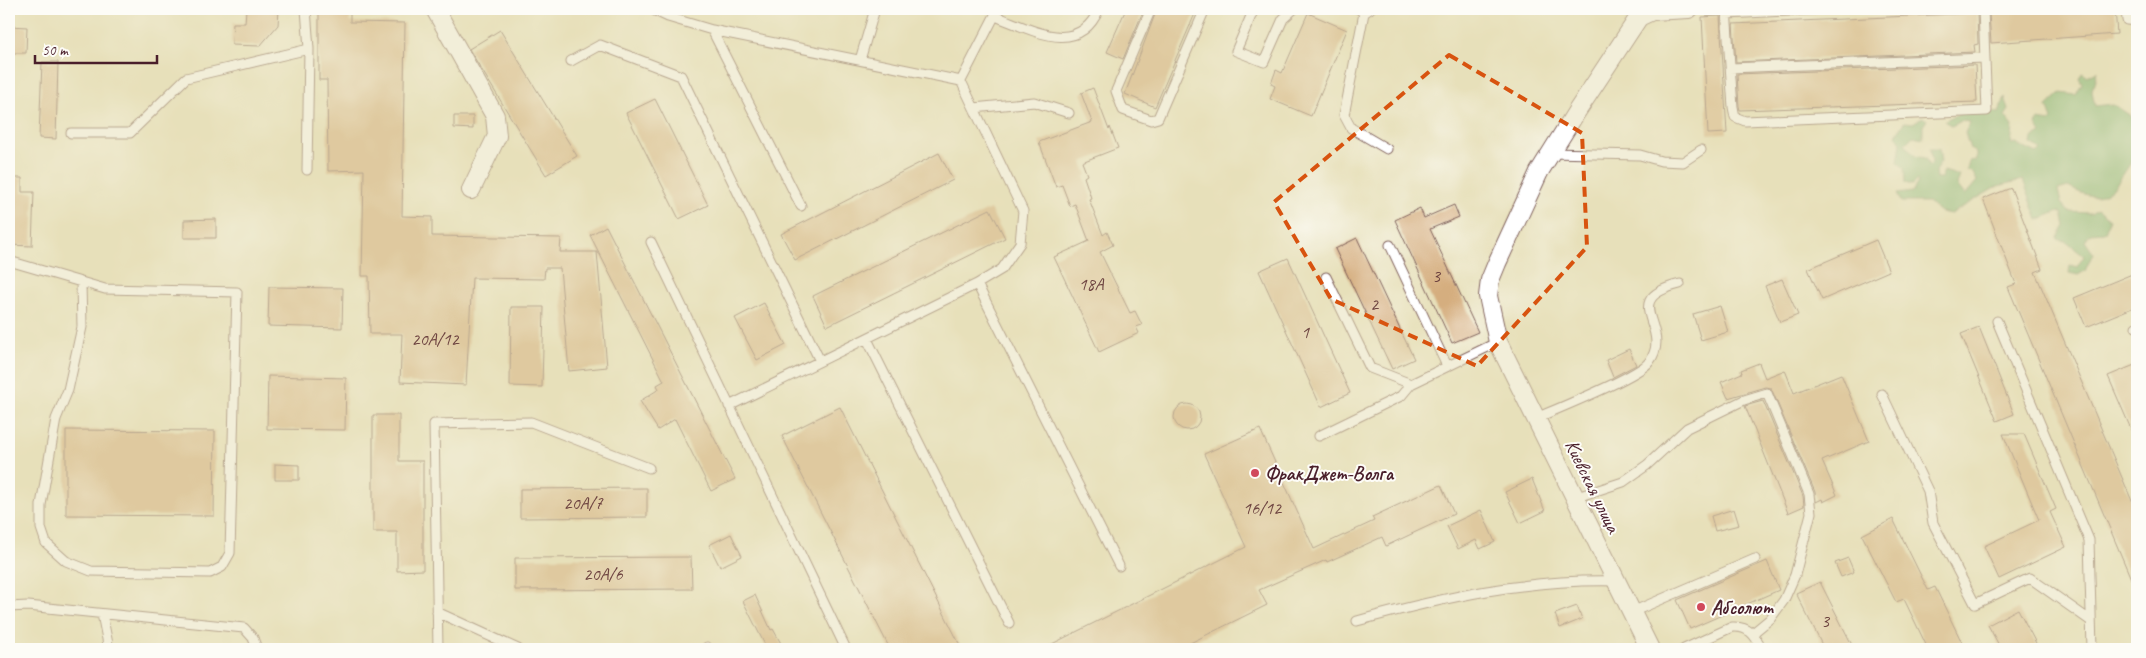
<svg xmlns="http://www.w3.org/2000/svg" width="2146" height="658" font-family="Caveat,sans-serif">
<style>
.forest{fill:#79b16f;stroke:#62684d}
.building{fill:#d5ae7f}
.lines{fill:none;stroke-linecap:round;stroke-linejoin:round}
.lane-casing{stroke:#81635d;stroke-width:11}
.street-casing{stroke:#81635d;stroke-width:20}
.lane{stroke:#fff;stroke-width:9}
.street{stroke:#fff;stroke-width:18}
.marked{fill:none;stroke:#d8530f;stroke-width:4;stroke-dasharray:10 6;stroke-linejoin:round}
.poi-dot{fill:#d1495b;stroke:#fdfcf7;stroke-width:2}
.labels{text-anchor:middle;stroke-width:4;stroke-linejoin:round;paint-order:stroke}
.number-label{font-size:18px;fill:#6d4340}
.poi-label{font-size:20px;font-weight:bold;fill:#4a1f2b;stroke:#fdfcf7;text-anchor:start}
.street-label{font-size:20px;fill:#4a1f2b;stroke:#fdfcf7}
</style>
<rect width="100%" height="100%" fill="#fdfcf7"/>
<filter id="ink" filterUnits="userSpaceOnUse"><feTurbulence type="fractalNoise" baseFrequency=".02" numOctaves="2"/><feDisplacementMap in="SourceGraphic" scale="10" xChannelSelector="R" yChannelSelector="G"/><feConvolveMatrix kernelMatrix="1 2 1 2 8 2 1 2 1" color-interpolation-filters="sRGB"/></filter>
<filter id="wash" filterUnits="userSpaceOnUse"><feTurbulence type="fractalNoise" baseFrequency=".0096" numOctaves="4" result="noise"/><feDisplacementMap in="SourceGraphic" scale="20" xChannelSelector="R" yChannelSelector="G"/><feGaussianBlur stdDeviation="1.12" result="paint"/><feColorMatrix in="noise" values="0 0 0 0 0 0 0 0 0 0 0 0 0 0 0 0 0 1.4 0 .05"/><feComposite in="paint" operator="in"/></filter>
<g filter="url(#wash)">
<rect width="100%" height="100%" fill="#e7e0ba"/>
<!-- forest -->
<path class="forest" d="M2097 71 2092 91 2095 106 2113 104 2131 116H2137V161H2132C2112 191 2106 207 2068 187L2058 190 2061 203 2069 212 2091 213 2097 209 2110 219 2105 232 2090 233 2085 241 2093 253 2085 271 2078 275 2069 273 2070 265 2077 267 2084 256 2065 241 2057 239 2065 226 2062 213 2059 211 2038 220 2023 180 1998 186 1951 214 1940 212 1928 202H1901L1897 194 1912 192 1918 182 1917 180 1912 185 1905 183 1904 168 1898 162 1901 142 1896 135 1904 122 1913 123 1923 117 1927 120 1923 126V138L1913 136 1905 144 1915 156 1925 158 1929 166 1932 163 1930 149H1939L1941 162 1935 171 1936 178H1941L1944 171 1960 176 1957 185 1965 195 1977 181 1973 173 1967 170 1969 161 1976 160V153L1970 149 1965 133 1970 122 1960 121 1952 126 1944 121C1959 111 1981 109 1999 113L2005 97 2009 110 2005 116 2013 126 2011 145 2016 144 2037 154 2041 150 2031 144 2032 138 2041 133 2036 124 2038 120 2050 122 2052 119 2047 106 2061 93 2076 95 2082 84 2079 79 2082 73 2087 76Z"/>
<g id="blocks">
<!-- building -->
<path class="building" d="M246 9H279L278 25 260 46 232 45 233 23H245Z
M319 9H350V22L405 23 402 216 432 217V236L561 238 560 252H597L607 367 569 371 560 268H545L544 279 472 278 466 385 400 382 402 334H370L369 276H362L364 170 328 171 327 80H319Z
M1126 9H1144L1123 59 1107 52Z
M1157 9H1197L1155 107 1125 94Z
M2037 9H2115L2117 34 1991 43 1989 13Z
M1308 13 1347 30 1311 116 1270 99 1275 86 1271 84 1276 70 1282 73Z
M1977 13 1978 44 1974 45 1975 52 1736 62 1733 24Z
M1720 16 1727 133 1708 134 1702 17Z
M9 26 27 27 26 53H9Z
M500 30 577 156 546 175 469 49Z
M42 62H58L56 139 39 138Z
M1975 65 1977 102 1740 110 1739 106 1737 74Z
M1093 88 1109 130 1110 127 1118 148 1082 162 1087 175 1084 177 1091 198 1089 199 1103 235 1107 232 1113 245 1100 252 1130 313 1135 311 1142 325 1136 327 1139 333 1099 352 1054 257 1089 241 1075 204 1070 206 1062 185 1056 187 1039 142 1092 122 1081 93Z
M655 99 708 205 679 219 626 113Z
M454 116H473V129L454 128Z
M939 153 953 180 795 260 781 234Z
M9 178H22V192H34L32 246 9 245Z
M2011 188 2042 269 2035 272 2137 513V593L2008 287 2016 284 1983 199Z
M1454 205 1459 217 1430 229 1478 332 1452 343 1395 220 1420 208 1424 218Z
M990 209 1005 238 827 326 813 296Z
M216 219V238H184V220Z
M606 226 735 479 711 491 675 419 658 430 640 401 659 389 657 385 664 381 590 235Z
M1357 238 1414 359 1392 369 1335 249Z
M1876 240 1889 271 1822 300 1808 269Z
M1288 258 1350 393 1321 407 1259 271Z
M2137 272V306L2086 327 2074 298Z
M1782 279 1798 315 1780 322 1765 286Z
M269 287 343 288 342 328 268 326Z
M764 303 786 345 757 360 735 318Z
M1720 306 1728 332 1701 340 1693 314Z
M511 307H544L542 387 510 386Z
M1979 327 2014 414 1997 421 1961 334Z
M1629 349 1636 365 1613 377 1606 360Z
M1759 363 1765 378 1785 370 1794 393 1841 374 1869 441 1822 461 1837 495 1823 502 1822 499 1816 502 1815 492 1771 388 1765 387 1728 398 1721 382 1742 373 1741 370Z
M2137 364V443L2108 376Z
M268 376 346 378 345 430 267 429Z
M1763 401 1803 496 1804 506 1788 513 1745 406Z
M1174 417a13 13 0 1 1 26 0a13 13 0 1 1-26 0Z
M840 407 962 649H890L782 436Z
M373 415H399V461H423V570L397 571V532H373Z
M1260 429 1314 549 1374 521 1372 517 1441 485 1454 514 1386 546 1382 537 1327 562 1326 560 1259 590 1267 605 1178 649H1042L1246 547 1204 454Z
M66 430 215 431 214 516 66 515Z
M2003 434H2024L2056 509 2050 512 2066 547 1999 579 1984 546 2039 520Z
M275 464 299 465V480H275Z
M1532 479 1545 511 1520 523 1505 492Z
M647 488V517L520 518V489Z
M1734 509 1739 525 1715 531 1711 516Z
M1481 510 1495 542 1480 549 1476 540 1458 549 1447 526Z
M1893 519 1928 590 1935 587 1965 649H1928L1904 599 1896 602 1862 535Z
M731 534 742 556 720 567 709 545Z
M691 557 692 589 515 590V558Z
M1848 558 1854 572 1841 577 1835 563Z
M1767 561 1779 590 1690 629 1677 600Z
M1820 582 1854 649H1824L1796 593Z
M755 595 771 630 773 629 784 649H767L743 601Z
M1577 606 1582 619 1560 628 1555 614Z
M2018 609 2039 649H2001L1988 625Z"/>
</g>
</g>
<g filter="url(#ink)">
<use href="#blocks" fill-opacity="0" stroke="#81635d" stroke-width="1"/>
<g class="lines">
<!-- lane casing -->
<g class="lane-casing">
<path id="lane" d="M306 9 309 49 307 170
M651 9 668 17 712 30 961 81 998 9
M1151 9 1116 91 1123 110 1151 120 1158 118 1205 9
M1254 9 1236 51 1264 62 1283 19 1294 9
M1359 9 1364 13 1370 9
M1726 9 1733 107 1735 117 1745 121 1987 111 1983 9
M2126 9 2127 20 2137 21
M1364 13 1344 115 1351 128 1387 149
M1727 14 1828 9
M995 16C1031 29 1078 58 1099 9
M712 30 801 206
M860 60 875 9
M571 61 600 45 681 76 820 361
M1730 68 1985 58
M961 81 1023 211 1020 243 1002 269 977 284
M974 108 1034 102 1069 113
M71 133H130L186 78 309 49
M1550 153 1640 155 1661 161 1683 162 1701 150
M651 242 846 649
M1390 245 1447 366
M9 261 105 289 237 292 230 553 222 567 210 573 91 571 66 561 46 543 41 528V505L56 419 68 390 82 327 81 283
M1326 277 1370 368 1411 384 1498 342
M1997 321 2089 540 2092 649
M2136 327H2137
M867 339 1009 623
M1882 394 1928 491 1933 523 1975 604 2030 578 2091 621
M729 406 977 284 1119 566
M1536 418C1557 409 1639 376 1649 362 1675 328 1615 300 1680 284
M1319 436 1401 396 1411 384
M1574 498 1623 482 1647 465 1687 428 1744 400 1767 393 1809 494 1811 513 1795 575 1784 600 1770 619 1753 633
M9 607 28 606 244 628 253 638 257 649
M437 612 518 649
M1632 612 1755 559
M102 614 109 649
M1357 621C1445 597 1525 579 1616 581
M707 647V649
M438 649 434 424 531 422 649 468
M1684 649 1732 627C1749 626 1755 635 1762 649"/>
</g>
<!-- street casing -->
<g class="street-casing">
<path id="street" d="M435 9 495 116 497 136 471 190
M1650 649 1498 342 1488 296 1490 280 1497 263 1539 172 1577 111 1639 17 1652 11 1689 9"/>
</g>
<!-- lane -->
<use href="#lane" class="lane"/>
<!-- street -->
<use href="#street" class="street"/>
</g>
</g>
<!-- marked area -->
<path d="M0 0H2146V658H0ZM1449 55 1582 133 1587 247 1477 366 1331 299 1274 202Z" fill="#e7e0ba" fill-opacity=".55" fill-rule="evenodd"/>
<path class="marked" d="M1449 55 1582 133 1587 247 1477 366 1331 299 1274 202Z"/>
<!-- markers -->
<g class="poi-dot">
<circle cx="1255" cy="473" r="5"/>
<circle cx="1701" cy="607" r="5"/>
</g>
<g class="labels">
<!-- number labels -->
<g class="number-label">
<text x="1436" y="282">3</text>
<text x="1091" y="290">18А</text>
<text x="1374" y="310">2</text>
<text x="1305" y="338">1</text>
<text x="435" y="345">20А/12</text>
<text x="583" y="509">20А/7</text>
<text x="1262" y="514">16/12</text>
<text x="603" y="580">20А/6</text>
<text x="1825" y="627">3</text>
</g>
<!-- poi labels -->
<g class="poi-label">
<text x="1265" y="480">ФракДжет-Волга</text>
<text x="1711" y="614">Абсолют</text>
</g>
<!-- street labels -->
<g class="street-label">
<text transform="translate(1593 486) rotate(64)" y="7">Киевская улица</text>
</g>
</g>
<!-- margin -->
<rect width="2146" height="658" fill="none" stroke="#fdfcf7" stroke-width="30"/>
<!-- scale -->
<path d="M35 55v8h122v-8" fill="none" stroke="#4a1f2b" stroke-width="2.5"/>
<text x="42" y="55" font-size="15" fill="#4a1f2b" stroke="#fdfcf7" stroke-width="4" paint-order="stroke">50 m</text>
</svg>
